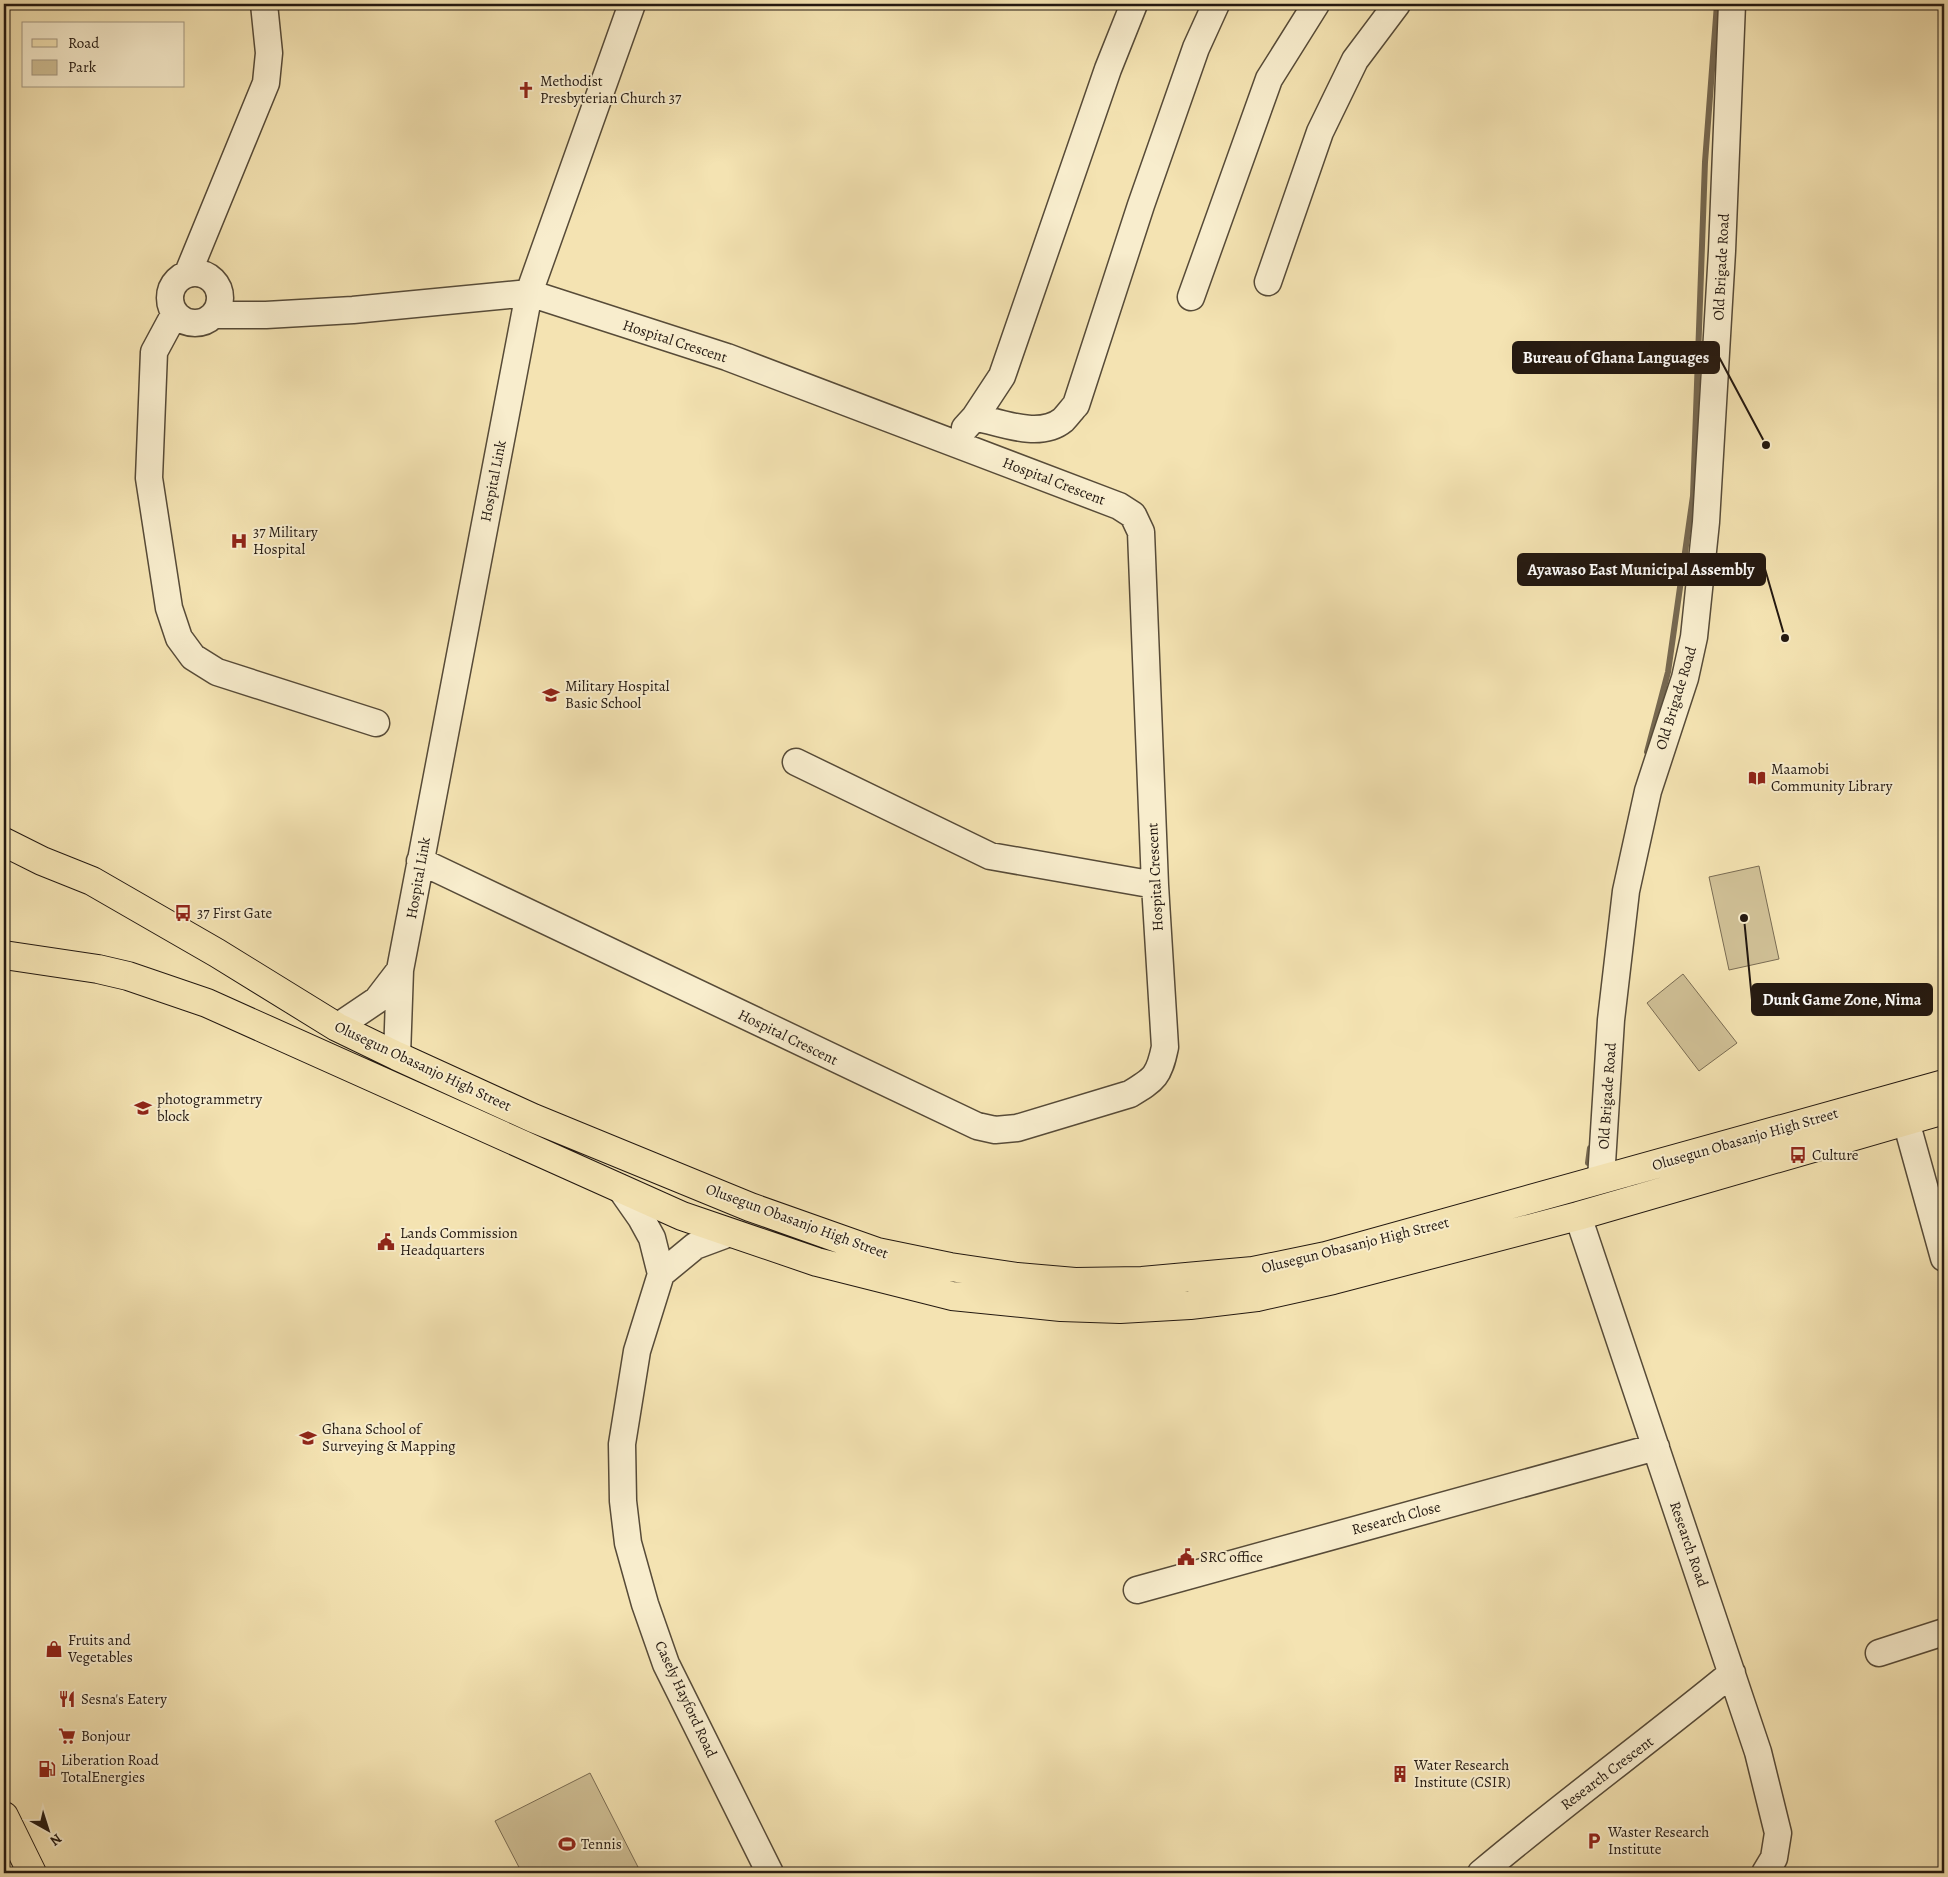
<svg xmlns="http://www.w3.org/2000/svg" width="1948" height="1877" font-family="Alegreya,serif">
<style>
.green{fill:#d0c096;stroke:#7a6c53}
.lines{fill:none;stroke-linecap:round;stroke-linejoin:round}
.stream{stroke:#766850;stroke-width:6}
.minor-casing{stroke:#574b38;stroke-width:29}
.major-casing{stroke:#231810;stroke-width:30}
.highway-casing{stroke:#231810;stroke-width:30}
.minor{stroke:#f8edcd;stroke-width:26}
.major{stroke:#f4e3b2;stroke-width:28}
.highway{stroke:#f4e3b2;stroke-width:28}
.labels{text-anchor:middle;stroke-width:4;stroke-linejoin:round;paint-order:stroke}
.poi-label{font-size:15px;fill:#231810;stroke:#f8edcd;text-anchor:start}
.street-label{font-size:15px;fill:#231810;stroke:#f8edcd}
.leader{fill:none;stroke:#231810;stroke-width:2}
.callout-dot{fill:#231810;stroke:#f8edcd;stroke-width:2}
.callout{fill:#231810;stroke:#231810;stroke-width:2}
.callout-label{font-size:16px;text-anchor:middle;font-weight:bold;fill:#fff}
</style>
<rect width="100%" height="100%" fill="#f4e3b2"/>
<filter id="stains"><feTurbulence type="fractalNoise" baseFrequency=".004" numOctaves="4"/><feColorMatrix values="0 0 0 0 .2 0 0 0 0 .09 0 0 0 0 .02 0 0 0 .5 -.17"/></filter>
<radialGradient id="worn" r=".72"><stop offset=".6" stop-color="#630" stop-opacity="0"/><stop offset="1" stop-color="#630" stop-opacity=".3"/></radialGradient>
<!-- green -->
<path class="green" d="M1759 866 1779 959 1729 970 1709 877Z
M1683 974 1737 1043 1699 1071 1647 1003Z
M590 1773 638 1867 626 1873H522L495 1821Z"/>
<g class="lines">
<!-- stream -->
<path class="stream" d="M1647 752 1668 672 1693 496 1705 162 1717 4
M1588 1163 1590 1148"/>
<!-- minor casing -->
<g class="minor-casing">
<path id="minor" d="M188 273 266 83 269 53 264 4
M170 298a25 25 0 1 1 50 0a25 25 0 1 1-50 0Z
M1268 282 1320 132 1355 60 1397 4
M1191 297 1269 79 1316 4
M175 313 154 352 149 478 169 608 179 638 193 657 217 672 376 723
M214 315H266L353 310 529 293 727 357 1119 506 1133 515 1141 532 1155 885 1165 1047C1159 1076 1155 1079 1130 1094L1017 1128 995 1130 977 1126 420 861
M975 417C1001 423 1040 439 1063 420 1068 415 1072 409 1076 405L1141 205 1196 48 1216 4
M965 428 975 417 1002 376 1108 69 1134 4
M796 762 990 856 1155 885
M337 1027 377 1000 400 970
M397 1056 400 970 529 293 632 4
M1906 1121 1944 1258
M1601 1179 1611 1020 1626 891 1648 791 1685 678 1694 637 1706 522 1722 251 1732 4
M620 1188 641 1218 652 1238 661 1274
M1578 1216 1758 1752 1778 1833 1774 1858 1765 1873
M730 1233 695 1246 661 1274 637 1351 622 1444 623 1501 628 1543 645 1604 666 1664 770 1873
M1137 1590 1656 1447
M1879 1653 1944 1632
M1481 1873C1563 1804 1649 1741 1732 1673"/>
</g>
<!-- major casing -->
<g class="major-casing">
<path id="major" d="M4 842 42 861 92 881 217 953 337 1027 397 1056 533 1118 750 1207 877 1252 950 1267 1017 1277 1075 1282 1142 1281 1253 1271 1326 1256 1944 1084
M4 955 98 969 128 976 207 1003 682 1216 817 1262 952 1296 1061 1307 1120 1309 1190 1305 1257 1297 1333 1280 1578 1216 1944 1110"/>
</g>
<!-- highway casing -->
<g class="highway-casing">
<path id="highway" d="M4 1816 32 1873"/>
</g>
<!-- minor -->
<use href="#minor" class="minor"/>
<!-- major -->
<use href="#major" class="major"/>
<!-- highway -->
<use href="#highway" class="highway"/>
</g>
<!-- icons -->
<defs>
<g id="church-bare" transform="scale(1.35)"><path d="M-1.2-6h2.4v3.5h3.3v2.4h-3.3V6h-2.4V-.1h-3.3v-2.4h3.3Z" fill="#8f2418" stroke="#f8edcd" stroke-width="2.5" paint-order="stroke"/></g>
<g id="hospital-bare" transform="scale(1.35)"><path d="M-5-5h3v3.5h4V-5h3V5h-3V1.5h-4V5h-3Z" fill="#8f2418" stroke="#f8edcd" stroke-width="2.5" paint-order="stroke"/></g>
<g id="school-bare" transform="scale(1.35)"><path d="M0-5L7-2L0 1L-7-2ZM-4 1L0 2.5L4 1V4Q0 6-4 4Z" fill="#8f2418" stroke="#f8edcd" stroke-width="2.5" paint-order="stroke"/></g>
<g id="library-bare" transform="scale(1.35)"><path d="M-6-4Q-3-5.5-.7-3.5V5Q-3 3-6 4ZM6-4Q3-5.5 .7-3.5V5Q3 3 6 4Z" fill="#8f2418" stroke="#f8edcd" stroke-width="2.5" paint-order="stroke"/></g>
<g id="bus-bare" transform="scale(1.35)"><path d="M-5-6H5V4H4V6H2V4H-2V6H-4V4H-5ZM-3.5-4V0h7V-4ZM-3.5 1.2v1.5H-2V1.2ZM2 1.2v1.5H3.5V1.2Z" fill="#8f2418" stroke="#f8edcd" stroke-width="2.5" paint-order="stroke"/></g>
<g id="civic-bare" transform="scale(1.35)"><path d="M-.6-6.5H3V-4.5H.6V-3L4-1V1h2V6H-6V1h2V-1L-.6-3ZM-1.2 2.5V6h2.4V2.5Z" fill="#8f2418" stroke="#f8edcd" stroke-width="2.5" paint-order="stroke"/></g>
<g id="shop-bare" transform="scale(1.35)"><path d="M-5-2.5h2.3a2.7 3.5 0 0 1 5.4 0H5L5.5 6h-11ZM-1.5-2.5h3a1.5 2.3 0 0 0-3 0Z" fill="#8f2418" stroke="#f8edcd" stroke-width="2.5" paint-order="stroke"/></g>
<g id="restaurant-bare" transform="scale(1.35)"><path d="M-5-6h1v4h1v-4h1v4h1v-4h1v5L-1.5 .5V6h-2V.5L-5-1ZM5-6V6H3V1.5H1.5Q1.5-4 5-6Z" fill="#8f2418" stroke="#f8edcd" stroke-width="2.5" paint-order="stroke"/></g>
<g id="supermarket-bare" transform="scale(1.35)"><path d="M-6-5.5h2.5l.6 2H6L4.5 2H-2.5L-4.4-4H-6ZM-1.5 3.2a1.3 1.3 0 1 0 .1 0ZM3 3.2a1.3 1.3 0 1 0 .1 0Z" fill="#8f2418" stroke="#f8edcd" stroke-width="2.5" paint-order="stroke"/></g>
<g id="fuel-bare" transform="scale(1.35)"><path d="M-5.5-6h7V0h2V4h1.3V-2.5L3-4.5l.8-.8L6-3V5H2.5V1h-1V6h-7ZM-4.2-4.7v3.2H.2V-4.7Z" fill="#8f2418" stroke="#f8edcd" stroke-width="2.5" paint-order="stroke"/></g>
<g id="building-bare" transform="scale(1.35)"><path d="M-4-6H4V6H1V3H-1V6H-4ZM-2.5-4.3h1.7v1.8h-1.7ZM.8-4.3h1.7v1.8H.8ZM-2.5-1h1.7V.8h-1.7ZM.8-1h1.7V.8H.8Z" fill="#8f2418" stroke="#f8edcd" stroke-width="2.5" paint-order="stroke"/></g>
<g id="parking-bare" transform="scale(1.35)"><path d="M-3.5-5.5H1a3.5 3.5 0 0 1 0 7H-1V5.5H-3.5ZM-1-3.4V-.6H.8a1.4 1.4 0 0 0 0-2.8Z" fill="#8f2418" stroke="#f8edcd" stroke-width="2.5" paint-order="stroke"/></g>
<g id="stadium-bare" transform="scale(1.35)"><path d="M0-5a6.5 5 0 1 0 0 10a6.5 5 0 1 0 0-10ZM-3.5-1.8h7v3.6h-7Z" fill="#8f2418" stroke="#f8edcd" stroke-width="2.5" paint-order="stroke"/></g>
</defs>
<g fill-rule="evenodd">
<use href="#church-bare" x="526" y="90"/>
<use href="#hospital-bare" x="239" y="541"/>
<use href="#school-bare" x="551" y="695"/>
<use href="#library-bare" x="1757" y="778"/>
<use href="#bus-bare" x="183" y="913"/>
<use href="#school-bare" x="143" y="1108"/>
<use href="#bus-bare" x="1798" y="1155"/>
<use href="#civic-bare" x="386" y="1242"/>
<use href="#school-bare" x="308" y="1438"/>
<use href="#civic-bare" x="1186" y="1557"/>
<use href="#shop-bare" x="54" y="1649"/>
<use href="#restaurant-bare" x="67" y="1699"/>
<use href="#supermarket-bare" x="67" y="1736"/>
<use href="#fuel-bare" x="47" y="1769"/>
<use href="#building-bare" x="1400" y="1774"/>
<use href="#parking-bare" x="1594" y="1841"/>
<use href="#stadium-bare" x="567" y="1844"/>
</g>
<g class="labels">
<!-- poi labels -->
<g class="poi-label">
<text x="540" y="86">Methodist<tspan x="540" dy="17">Presbyterian Church 37</tspan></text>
<text x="253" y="537">37 Military<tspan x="253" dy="17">Hospital</tspan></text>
<text x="565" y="691">Military Hospital<tspan x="565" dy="17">Basic School</tspan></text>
<text x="1771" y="774">Maamobi<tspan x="1771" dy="17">Community Library</tspan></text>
<text x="197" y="918">37 First Gate</text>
<text x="157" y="1104">photogrammetry<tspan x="157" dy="17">block</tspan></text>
<text x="1812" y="1160">Culture</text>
<text x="400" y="1238">Lands Commission<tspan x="400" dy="17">Headquarters</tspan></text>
<text x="322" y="1434">Ghana School of<tspan x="322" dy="17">Surveying &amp; Mapping</tspan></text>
<text x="1200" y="1562">SRC office</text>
<text x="68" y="1645">Fruits and<tspan x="68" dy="17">Vegetables</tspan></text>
<text x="81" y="1704">Sesna's Eatery</text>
<text x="81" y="1741">Bonjour</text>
<text x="61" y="1765">Liberation Road<tspan x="61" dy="17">TotalEnergies</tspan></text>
<text x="1414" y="1770">Water Research<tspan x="1414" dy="17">Institute (CSIR)</tspan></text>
<text x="1608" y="1837">Waster Research<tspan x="1608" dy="17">Institute</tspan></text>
<text x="581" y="1849">Tennis</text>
</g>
<!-- street labels -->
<g class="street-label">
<text transform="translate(1721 267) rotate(-87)" y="5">Old Brigade Road</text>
<text transform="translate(675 341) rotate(18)" y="5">Hospital Crescent</text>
<text transform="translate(493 481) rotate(-79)" y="5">Hospital Link</text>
<text transform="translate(1054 481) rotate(21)" y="5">Hospital Crescent</text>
<text transform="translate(1676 698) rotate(-73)" y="5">Old Brigade Road</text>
<text transform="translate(1155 877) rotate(-93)" y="5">Hospital Crescent</text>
<text transform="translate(418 878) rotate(-80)" y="5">Hospital Link</text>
<text transform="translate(788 1037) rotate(26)" y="5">Hospital Crescent</text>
<text transform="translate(423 1066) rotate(25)" y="5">Olusegun Obasanjo High Street</text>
<text transform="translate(1607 1096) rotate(-86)" y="5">Old Brigade Road</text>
<text transform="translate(1745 1139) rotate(-16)" y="5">Olusegun Obasanjo High Street</text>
<text transform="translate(797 1221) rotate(20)" y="5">Olusegun Obasanjo High Street</text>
<text transform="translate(1355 1245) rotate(-14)" y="5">Olusegun Obasanjo High Street</text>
<text transform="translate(1396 1518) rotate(-15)" y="5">Research Close</text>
<text transform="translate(1689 1544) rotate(71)" y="5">Research Road</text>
<text transform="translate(686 1699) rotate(65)" y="5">Casely Hayford Road</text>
<text transform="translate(1607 1773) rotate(-37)" y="5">Research Crescent</text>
</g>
</g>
<!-- callouts -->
<path class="leader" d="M1766 445L1719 357M1785 638L1765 569M1744 918L1752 1000"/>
<g class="callout-dot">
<circle cx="1766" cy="445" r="5"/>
<circle cx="1785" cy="638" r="5"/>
<circle cx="1744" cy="918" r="5"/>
</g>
<g class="callout">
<rect x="1513" y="342" width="206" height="31" rx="5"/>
<rect x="1518" y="554" width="247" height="31" rx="5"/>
<rect x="1752" y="984" width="180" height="31" rx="5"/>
</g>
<g class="callout-label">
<text x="1616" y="363">Bureau of Ghana Languages</text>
<text x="1641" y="575">Ayawaso East Municipal Assembly</text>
<text x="1842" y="1005">Dunk Game Zone, Nima</text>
</g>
<!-- margin -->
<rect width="1948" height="1877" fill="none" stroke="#f4e3b2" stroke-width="20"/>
<rect x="5" y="5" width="1938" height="1867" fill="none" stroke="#231810" stroke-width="2.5"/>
<rect x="10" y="10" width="1928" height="1857" fill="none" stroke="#231810"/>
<!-- legend -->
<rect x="22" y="22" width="162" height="65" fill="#f8edcd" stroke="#a39881"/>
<rect x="32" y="39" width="25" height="8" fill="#f4e3b2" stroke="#a39881"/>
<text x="68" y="48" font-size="15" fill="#231810">Road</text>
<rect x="32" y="60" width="25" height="15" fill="#d0c096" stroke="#a39881"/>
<text x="68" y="72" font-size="15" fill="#231810">Park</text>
<!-- north arrow -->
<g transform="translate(48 1830) rotate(141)" stroke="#f8edcd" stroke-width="4" paint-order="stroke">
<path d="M0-4L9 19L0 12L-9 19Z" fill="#231810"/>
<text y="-8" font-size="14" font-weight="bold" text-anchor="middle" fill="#231810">N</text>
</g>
<rect width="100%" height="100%" filter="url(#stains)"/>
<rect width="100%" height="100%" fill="url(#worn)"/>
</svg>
